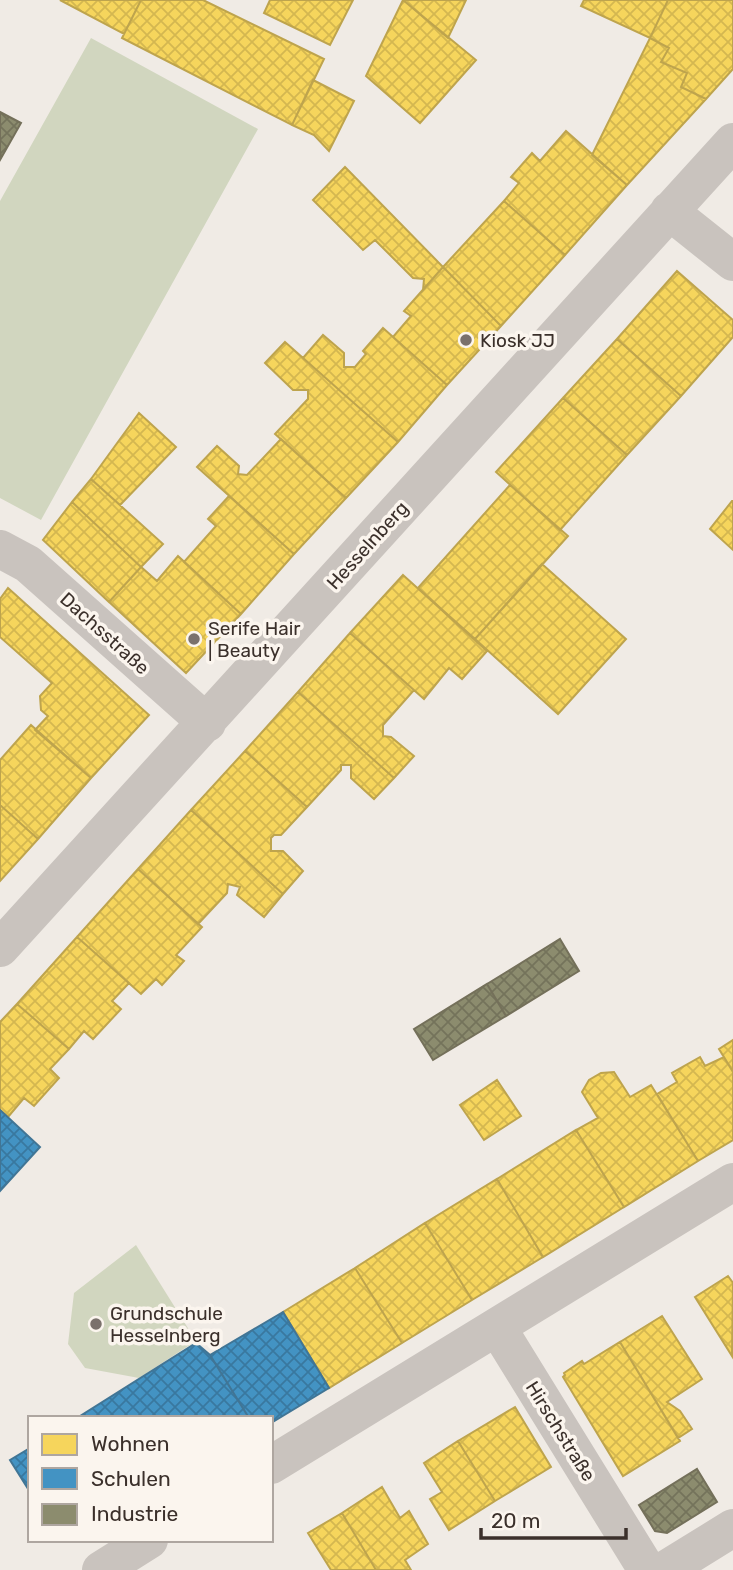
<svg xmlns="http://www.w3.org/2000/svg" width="733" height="1570" font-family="Rubik,sans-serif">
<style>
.park{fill:#d1d6bf}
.homes{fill:url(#homes-cross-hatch);stroke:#bea44d;stroke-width:2}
.schools{fill:url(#schools-cross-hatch);stroke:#417595;stroke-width:2}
.industry{fill:url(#industry-cross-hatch);stroke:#74705a;stroke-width:2}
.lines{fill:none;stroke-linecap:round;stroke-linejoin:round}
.street{stroke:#c9c3be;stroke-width:38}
.poi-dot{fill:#7a716c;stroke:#fbf5ee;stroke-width:2.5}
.labels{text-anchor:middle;stroke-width:7;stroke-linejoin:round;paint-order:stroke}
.poi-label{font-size:19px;fill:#3b302b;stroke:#fbf5ee;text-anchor:start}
.street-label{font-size:19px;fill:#3b302b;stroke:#fbf5ee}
</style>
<defs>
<pattern id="homes-cross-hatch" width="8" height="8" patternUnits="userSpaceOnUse" patternTransform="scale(1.75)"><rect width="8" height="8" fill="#f6d55c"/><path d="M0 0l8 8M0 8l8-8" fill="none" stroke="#d4b750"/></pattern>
<pattern id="schools-cross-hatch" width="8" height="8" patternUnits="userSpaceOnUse" patternTransform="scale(1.75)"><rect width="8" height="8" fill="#4393c3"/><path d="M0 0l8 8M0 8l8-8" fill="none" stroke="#39789f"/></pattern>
<pattern id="industry-cross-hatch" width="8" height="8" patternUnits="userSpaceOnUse" patternTransform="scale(1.75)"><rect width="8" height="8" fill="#8c8c6e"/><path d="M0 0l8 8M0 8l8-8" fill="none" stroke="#74735b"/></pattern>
</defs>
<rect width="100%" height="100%" fill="#f0ebe5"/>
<!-- park -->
<path class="park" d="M91 38 258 129 41 520 0 498V201Z
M136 1245 196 1341 139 1378 85 1368 68 1344 74 1293Z"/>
<!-- homes -->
<path class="homes" d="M60 0H141L124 34Z
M141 0H203L324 59 292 125 122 38Z
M270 0H353L330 45 264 13Z
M403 0H466L448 38Z
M403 0 476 60 420 123 366 76Z
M584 0H668L650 38 581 6Z
M668 0H733V69L706 99 681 87 687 73 661 62 669 48 650 38Z
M650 38 669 48 661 62 687 73 681 87 706 99 627 185 592 155Z
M313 80 354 101 329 151 314 135 292 125Z
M566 131 627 185 565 255 504 201 519 183 511 177 532 153 540 161Z
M345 167 443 267 423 290 424 279 413 278 375 240 363 250 313 200Z
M504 201 565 255 501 326 443 267Z
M443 267 501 326 447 385 393 337 411 316 404 311Z
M677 271 733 320V337L681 396 617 339Z
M383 328 447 385 398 442 303 358 323 335 344 353V367H355L366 354 363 351Z
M617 339 681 396 627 455 563 398Z
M285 342 398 442 346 498 275 434 308 399V390H293L265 363Z
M563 398 627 455 560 530 496 472Z
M139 413 176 447 120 505 91 479Z
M281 439 346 498 294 554 197 467 217 446 239 466 238 474 247 475Z
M91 479 163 544 141 567 72 502Z
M510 485 568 536 475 639 418 588Z
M229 496 294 554 241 614 184 562 216 526 208 519Z
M732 501H733V550L710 529Z
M72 502 141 567 109 602 43 540Z
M178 556 241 614 186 673 109 602 141 567 157 581Z
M542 564 626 639 558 714 475 639Z
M403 575 487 651 462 679 449 668 424 699 350 633Z
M8 588 149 715 91 778 35 730 48 716 41 710 40 696 52 683 0 637V599Z
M350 633 414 690 383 725V736L391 737 414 756 394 778 298 692Z
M298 692 394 778 374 799 351 778V765H341V770L307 807 245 751Z
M31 725 91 778 38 839 0 805V760Z
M245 751 307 807 281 835H274L271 838V851H283L303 871 283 894 191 810Z
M0 805 38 839 0 881Z
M191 810 283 894 264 917 237 895 240 887 228 884 227 893 198 924 138 869Z
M138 869 202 927 176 955 184 961 162 985 156 979 141 994 77 937Z
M77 937 129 983 112 1001 121 1009 93 1039 84 1031 69 1049 17 1004Z
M17 1004 69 1049 50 1069 59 1078 34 1106 24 1098 8 1117 0 1110V1022Z
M733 1040V1072L719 1049Z
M700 1057 705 1066 724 1057 733 1072V1140L698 1161 657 1094 677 1082 672 1073Z
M614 1072 630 1097 651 1085 698 1161 624 1207 576 1130 598 1118 582 1092 589 1080 601 1073Z
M497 1080 521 1116 484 1140 460 1105Z
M576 1130 624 1207 543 1257 497 1179Z
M497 1179 543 1257 472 1300 425 1223Z
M425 1223 472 1300 402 1343 355 1268Z
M355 1268 402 1343 329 1388 283 1312Z
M728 1276 733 1283 732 1356 695 1297Z
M662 1316 702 1379 667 1402 680 1411 692 1429 678 1438 620 1342Z
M620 1342 680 1441 623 1476 563 1377 565 1375 564 1373 582 1361 584 1364Z
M515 1407 551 1467 495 1501 458 1441Z
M458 1441 495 1501 449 1530 430 1499 442 1492 424 1463Z
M382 1487 400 1518 409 1511 428 1544 405 1560 411 1570H376L342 1513Z
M342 1513 376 1570H331L308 1533Z"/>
<!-- schools -->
<path class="schools" d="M0 1110 40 1147 0 1191Z
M283 1312 329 1388 271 1423V1418H249L210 1355Z
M196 1343 210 1355 249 1418H77Z
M30 1448V1492L10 1460Z"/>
<!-- industry -->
<path class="industry" d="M0 112 21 123 0 160Z
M560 939 579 971 506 1016 487 984Z
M487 984 506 1016 433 1060 414 1029Z
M697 1469 717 1502 667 1533 655 1531 639 1505Z"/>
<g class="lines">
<!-- street -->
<path class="street" d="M669 211 733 262
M0 549 28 564 207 723
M0 948 733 142
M497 1327 647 1570
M271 1465 733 1182
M101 1570 149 1540
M665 1570 733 1528"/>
</g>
<!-- markers -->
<g class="poi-dot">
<circle cx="466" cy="340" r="7"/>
<circle cx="194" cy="639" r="7"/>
<circle cx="96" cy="1324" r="7"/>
</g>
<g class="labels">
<!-- poi labels -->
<g class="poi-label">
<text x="480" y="347">Kiosk JJ</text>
<text x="208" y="635">Serife Hair<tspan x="208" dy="22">| Beauty</tspan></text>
<text x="110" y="1320">Grundschule<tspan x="110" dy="22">Hesselnberg</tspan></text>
</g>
<!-- street labels -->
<g class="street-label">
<text transform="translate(367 545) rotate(-48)" y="7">Hesselnberg</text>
<text transform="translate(105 633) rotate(42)" y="7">Dachsstraße</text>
<text transform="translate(561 1431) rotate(58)" y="7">Hirschstraße</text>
</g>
</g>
<!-- legend -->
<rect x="28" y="1416" width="245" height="126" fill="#fbf5ee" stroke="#aea6a0" stroke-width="2"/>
<rect x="42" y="1434" width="35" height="21" fill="#f6d55c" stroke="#aea6a0" stroke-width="2"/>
<text x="91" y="1451" font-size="21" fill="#3b302b">Wohnen</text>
<rect x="42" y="1468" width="35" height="21" fill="#4393c3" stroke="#aea6a0" stroke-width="2"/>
<text x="91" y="1486" font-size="21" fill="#3b302b">Schulen</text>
<rect x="42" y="1504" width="35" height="21" fill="#8c8c6e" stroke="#aea6a0" stroke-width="2"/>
<text x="91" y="1521" font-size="21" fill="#3b302b">Industrie</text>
<!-- scale -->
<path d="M481 1528v10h145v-10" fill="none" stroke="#3b302b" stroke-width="3.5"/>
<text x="491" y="1528" font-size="21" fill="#3b302b" stroke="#fbf5ee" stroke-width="5" paint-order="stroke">20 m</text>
</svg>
